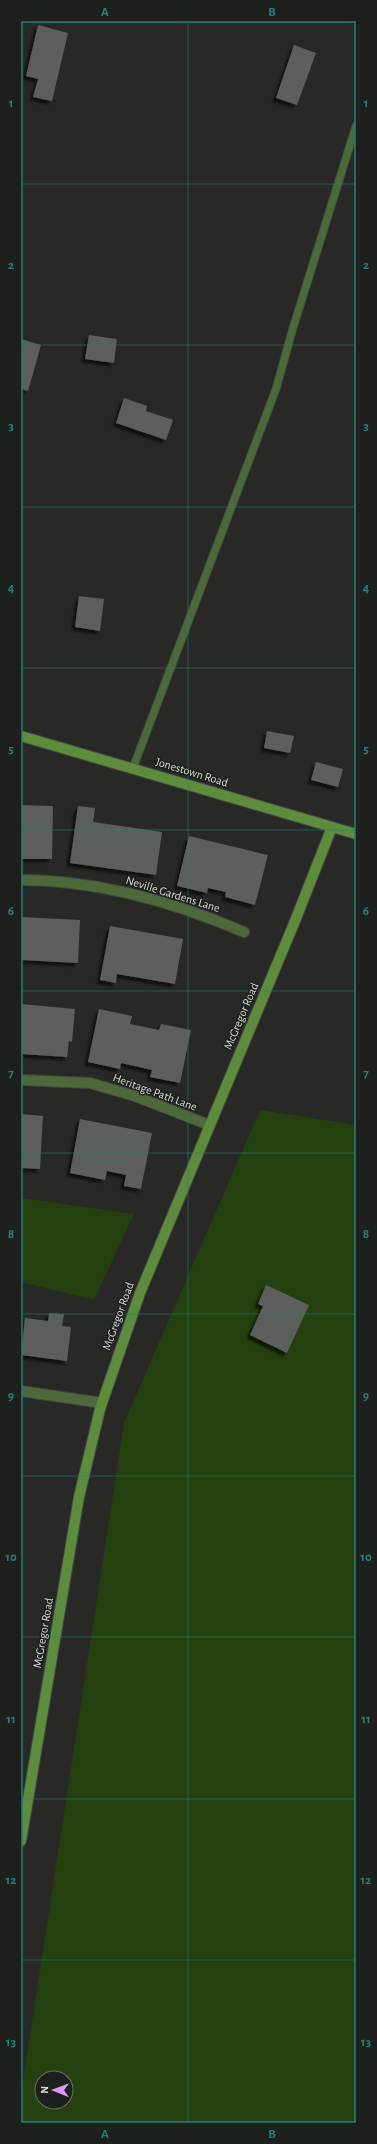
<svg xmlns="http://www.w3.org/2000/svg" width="377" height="2144" font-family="'Alegreya Sans',sans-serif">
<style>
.green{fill:#24400e;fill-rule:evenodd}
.building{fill:#5c5e5b;filter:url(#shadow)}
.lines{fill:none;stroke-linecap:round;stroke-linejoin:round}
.lane-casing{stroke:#454644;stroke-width:9}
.street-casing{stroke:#454644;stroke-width:12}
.secondary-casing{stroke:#454644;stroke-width:12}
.lane{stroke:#4b6939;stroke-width:7}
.street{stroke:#4b6939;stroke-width:10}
.secondary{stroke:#5d8c3d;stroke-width:10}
.grid{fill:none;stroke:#248079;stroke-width:1;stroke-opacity:0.55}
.labels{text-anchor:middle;stroke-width:3;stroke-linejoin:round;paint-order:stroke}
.street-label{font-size:12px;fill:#dcdddb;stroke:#1e201d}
.neatline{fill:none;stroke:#248079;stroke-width:1.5}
.grid-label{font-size:13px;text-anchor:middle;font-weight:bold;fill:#248079}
</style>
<defs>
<filter id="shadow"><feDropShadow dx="-3.5" dy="3.5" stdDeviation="1" flood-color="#0009"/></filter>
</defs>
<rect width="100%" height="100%" fill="#282927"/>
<!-- green -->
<path class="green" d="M260 1110 356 1125V2123H21V2094L124 1423ZM42 2078H66V2102H42Z
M21 1198 134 1214 94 1300 21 1282Z"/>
<!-- building -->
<path class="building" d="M38 25 68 33 52 101 33 97 38 79 26 76Z
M294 45 316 53 297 105 276 98Z
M89 335 117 339 114 363 85 359Z
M21 339 41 345 28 391 21 389Z
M124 398 147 406 146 411 173 420 166 440 116 423Z
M79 596 104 599 100 631 75 627Z
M267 731 294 736 290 753 264 748Z
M316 762 343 769 338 787 311 780Z
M21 805 53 806 52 859H21Z
M78 806 95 808 93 822 162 832 156 875 70 863Z
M189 836 268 855 255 905 225 897 226 892 208 888 207 893 177 886Z
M21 917 80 920 78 963 21 960Z
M110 926 183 939 175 984 117 974 116 983 100 980Z
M21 1004 75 1009 72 1042 69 1041 67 1057 21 1054Z
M99 1009 132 1016 130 1024 159 1030 161 1024 191 1030 180 1083 150 1077 152 1070 121 1063 120 1069 88 1062Z
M21 1114 43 1116 40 1169 21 1168Z
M80 1119 152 1133 141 1189 124 1186 126 1175 107 1171 105 1180 70 1173Z
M266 1285 309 1305 287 1353 250 1335 263 1306 258 1304Z
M49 1313 64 1314 62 1326 71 1327 67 1361 21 1355 25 1318 48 1321Z"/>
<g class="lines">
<!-- lane casing -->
<g class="lane-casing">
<path id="lane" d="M133 768 276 389 293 328 356 126"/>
</g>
<!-- street casing -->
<g class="street-casing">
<path id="street" d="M21 880C98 880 174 902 244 932
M21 1080 90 1083 135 1096 209 1125
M21 1391 102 1403"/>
</g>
<!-- secondary casing -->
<g class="secondary-casing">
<path id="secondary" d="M21 736 356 834
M21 1841 79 1497 100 1409 140 1293 295 921 332 827"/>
</g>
<!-- lane -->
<use href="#lane" class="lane"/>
<!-- street -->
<use href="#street" class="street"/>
<!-- secondary -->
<use href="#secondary" class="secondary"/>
</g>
<!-- grid -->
<path class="grid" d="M188 21V2123M21 184H356M21 345H356M21 507H356M21 668H356M21 830H356M21 991H356M21 1153H356M21 1314H356M21 1476H356M21 1637H356M21 1799H356M21 1960H356"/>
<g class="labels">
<!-- street labels -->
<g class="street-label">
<text transform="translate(192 772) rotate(17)" y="4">Jonestown Road</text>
<text transform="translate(173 894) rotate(17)" y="4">Neville Gardens Lane</text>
<text transform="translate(241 1016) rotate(-67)" y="4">McGregor Road</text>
<text transform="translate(155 1092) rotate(20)" y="4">Heritage Path Lane</text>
<text transform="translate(118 1316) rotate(-70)" y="4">McGregor Road</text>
<text transform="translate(43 1633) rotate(-80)" y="4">McGregor Road</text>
</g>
</g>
<!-- border -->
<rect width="377" height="2144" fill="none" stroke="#1e201d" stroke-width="44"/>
<!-- north arrow -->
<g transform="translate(54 2090) rotate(271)"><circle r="19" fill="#1e201d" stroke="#6a6c69"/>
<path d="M0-3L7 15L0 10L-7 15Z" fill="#d99af7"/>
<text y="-6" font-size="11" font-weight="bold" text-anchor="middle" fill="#dcdddb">N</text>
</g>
<rect x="22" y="22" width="333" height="2100" class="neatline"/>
<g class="grid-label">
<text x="105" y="16">A</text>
<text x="272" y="16">B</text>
<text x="11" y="107">1</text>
<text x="366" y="107">1</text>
<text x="11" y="269">2</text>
<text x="366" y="269">2</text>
<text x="11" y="430">3</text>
<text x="366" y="430">3</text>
<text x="11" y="592">4</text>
<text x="366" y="592">4</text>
<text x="11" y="753">5</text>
<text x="366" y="753">5</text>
<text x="11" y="915">6</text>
<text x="366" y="915">6</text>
<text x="11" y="1077">7</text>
<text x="366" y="1077">7</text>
<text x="11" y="1238">8</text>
<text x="366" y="1238">8</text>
<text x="11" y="1400">9</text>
<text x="366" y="1400">9</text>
<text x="11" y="1561">10</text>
<text x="366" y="1561">10</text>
<text x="11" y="1723">11</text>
<text x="366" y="1723">11</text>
<text x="11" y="1884">12</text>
<text x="366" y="1884">12</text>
<text x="11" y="2046">13</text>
<text x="366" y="2046">13</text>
<text x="105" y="2138">A</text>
<text x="272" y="2138">B</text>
</g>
</svg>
